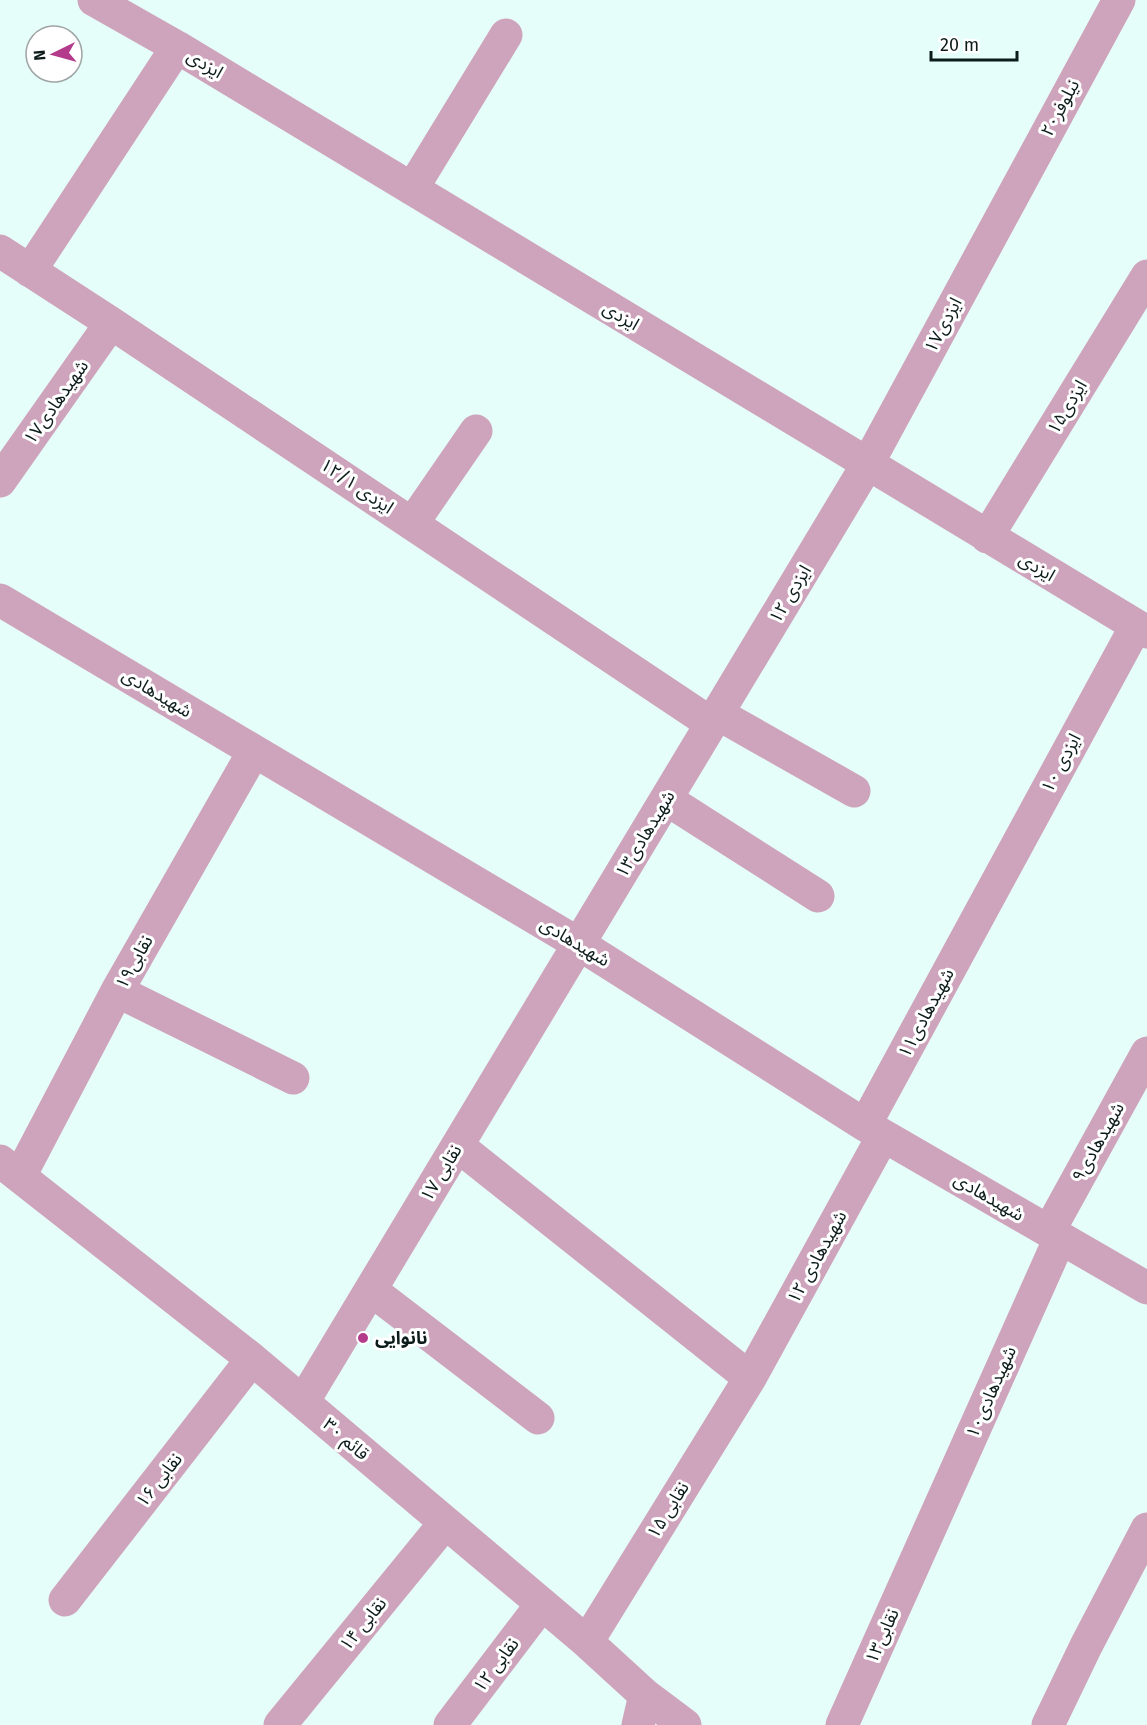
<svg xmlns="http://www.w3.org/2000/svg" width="1147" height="1725" font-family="'Fira Sans','Noto Sans Arabic',sans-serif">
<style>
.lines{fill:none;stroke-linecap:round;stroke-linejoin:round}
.minor{stroke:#cea4bc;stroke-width:33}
.poi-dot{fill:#b43a8c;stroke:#fff;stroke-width:2}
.labels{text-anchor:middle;stroke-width:6;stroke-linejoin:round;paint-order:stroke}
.street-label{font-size:18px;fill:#0c1c1a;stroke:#fff}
.poi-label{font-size:18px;font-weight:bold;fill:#0c1c1a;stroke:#fff;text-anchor:start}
</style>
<rect width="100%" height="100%" fill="#e6fefa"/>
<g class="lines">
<!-- minor -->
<path class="minor" d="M94 0 177 47 1147 632
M412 189 506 35
M0 251 111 323 712 724
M30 271 177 47
M0 481 111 323
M412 524 476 431
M987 537 1147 276
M0 600 579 944 865 1125 1147 1288
M718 714 854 791
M666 799 818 896
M117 991 293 1078
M865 1125 1136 626
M458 1146 750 1378
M0 1161 252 1359 587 1642 645 1695 685 1725
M20 1176 117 991 254 751
M1049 1231 1147 1053
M371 1290 538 1418
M303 1402 867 465 1119 0
M65 1600 252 1359
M587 1642 750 1378 883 1136
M280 1725 445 1523
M450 1725 542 1604
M638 1725 645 1695
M842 1725 1060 1238
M1048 1725 1086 1646 1147 1529"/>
</g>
<!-- markers -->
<circle class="poi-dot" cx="363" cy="1338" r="6"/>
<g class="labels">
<!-- street labels -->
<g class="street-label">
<text transform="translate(205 64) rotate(31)" y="6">ایزدی</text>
<text transform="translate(1060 108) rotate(-62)" y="6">نیلوفر۲۰</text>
<text transform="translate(621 316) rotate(31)" y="6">ایزدی</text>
<text transform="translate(943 325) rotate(-62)" y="6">ایزدی۱۷</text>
<text transform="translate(56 402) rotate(-55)" y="6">شهیدهادی۱۷</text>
<text transform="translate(1067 407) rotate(-59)" y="6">ایزدی۱۵</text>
<text transform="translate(357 486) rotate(34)" y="6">ایزدی ۱۲/۱</text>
<text transform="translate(1037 567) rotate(31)" y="6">ایزدی</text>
<text transform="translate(790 594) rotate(-59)" y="6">ایزدی ۱۲</text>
<text transform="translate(157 693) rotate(31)" y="6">شهیدهادی</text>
<text transform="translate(1061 763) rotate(-62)" y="6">ایزدی ۱۰</text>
<text transform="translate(645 834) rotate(-59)" y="6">شهیدهادی۱۳</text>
<text transform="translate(575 942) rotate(31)" y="6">شهیدهادی</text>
<text transform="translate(134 962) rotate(-61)" y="6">نقابی۱۹</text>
<text transform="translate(926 1013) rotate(-62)" y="6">شهیدهادی۱۱</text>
<text transform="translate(1098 1142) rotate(-61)" y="6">شهیدهادی۹</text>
<text transform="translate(441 1173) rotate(-59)" y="6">نقابی ۱۷</text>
<text transform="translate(989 1197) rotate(30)" y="6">شهیدهادی</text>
<text transform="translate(817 1257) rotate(-61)" y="6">شهیدهادی ۱۲</text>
<text transform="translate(991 1392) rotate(-66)" y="6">شهیدهادی۱۰</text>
<text transform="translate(346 1439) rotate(41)" y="6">قائم ۳۰</text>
<text transform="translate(159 1480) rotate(-52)" y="6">نقابی ۱۶</text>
<text transform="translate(668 1510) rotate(-58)" y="6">نقابی ۱۵</text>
<text transform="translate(363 1624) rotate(-51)" y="6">نقابی ۱۴</text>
<text transform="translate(882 1636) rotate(-66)" y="6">نقابی۱۳</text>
<text transform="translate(496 1665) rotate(-53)" y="6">نقابی ۱۲</text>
</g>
<!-- poi labels -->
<g class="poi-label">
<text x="375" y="1344">نانوایی</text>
</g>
</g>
<!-- north arrow -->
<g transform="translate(54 54) rotate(265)"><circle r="28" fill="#ffffff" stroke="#9ea4a3" stroke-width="1.5"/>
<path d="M0-4.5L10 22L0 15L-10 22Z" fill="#b43a8c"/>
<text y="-9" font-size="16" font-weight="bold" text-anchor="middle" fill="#0c1c1a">N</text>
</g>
<!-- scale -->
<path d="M931 51v9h86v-9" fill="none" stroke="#0c1c1a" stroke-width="3"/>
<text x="940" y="51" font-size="18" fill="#0c1c1a" stroke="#ffffff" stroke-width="4.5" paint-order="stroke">20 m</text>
</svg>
